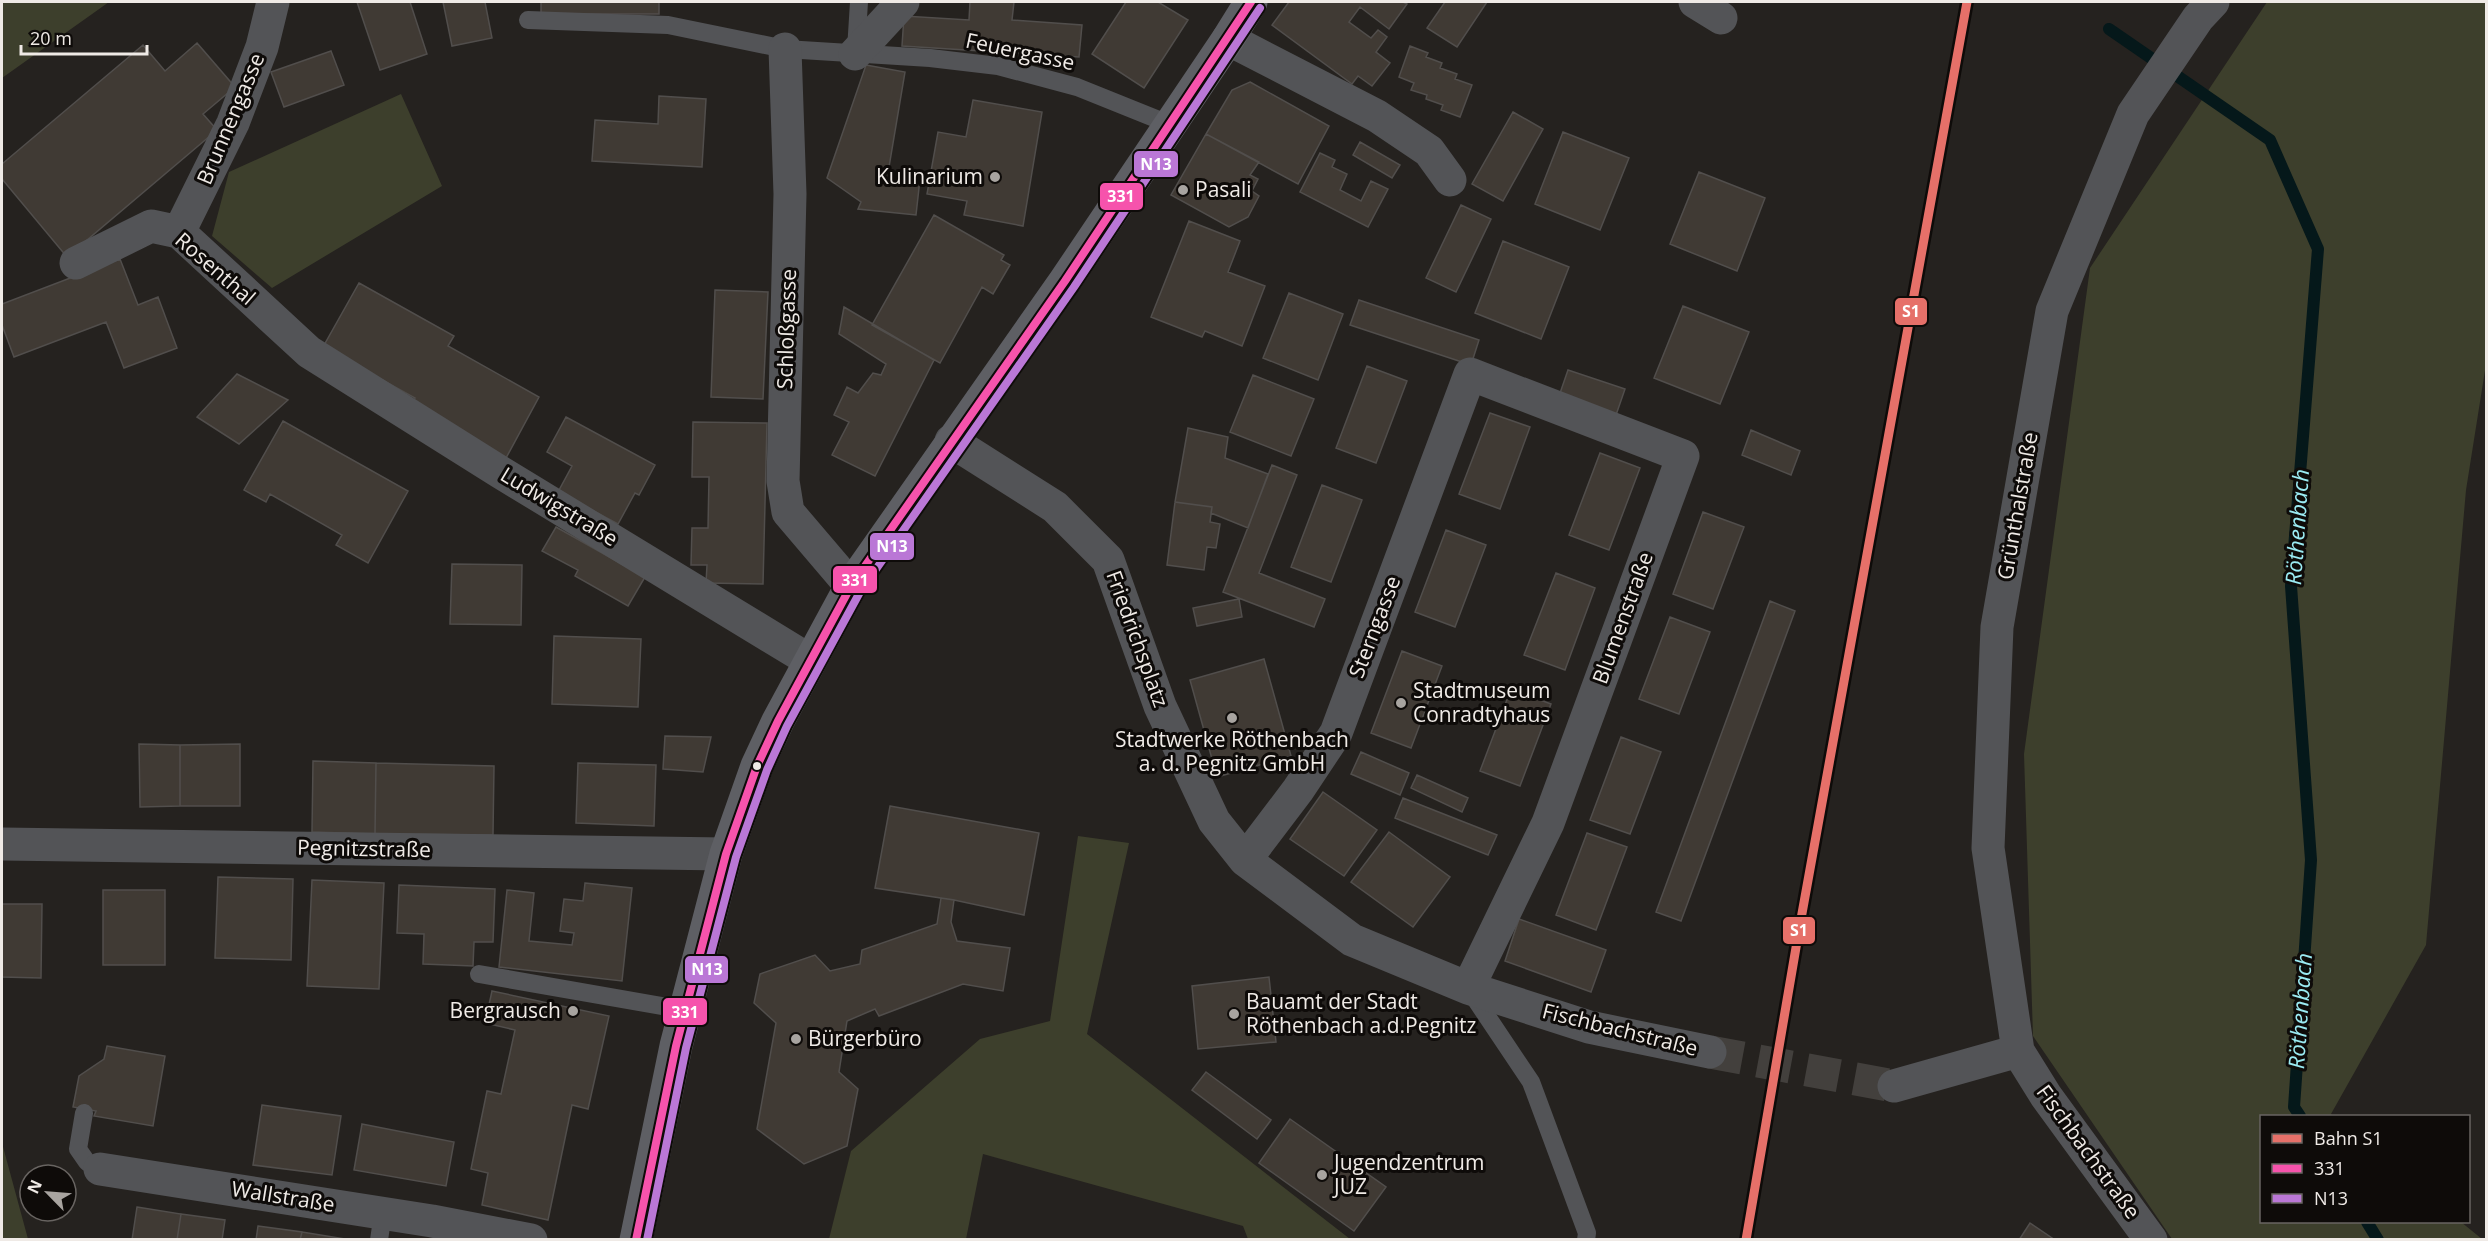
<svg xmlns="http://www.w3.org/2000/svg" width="2488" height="1241" font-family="'Open Sans',sans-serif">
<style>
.green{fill:#3d3f2c}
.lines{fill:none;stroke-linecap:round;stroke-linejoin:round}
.stream{stroke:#05181a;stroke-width:12}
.building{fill:#403a34;stroke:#514e4c;stroke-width:1.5}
.minor-tunnel{stroke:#43403d;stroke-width:33;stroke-dasharray:33 16;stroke-linecap:butt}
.service{stroke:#535457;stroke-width:18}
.minor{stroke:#535457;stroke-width:33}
.secondary{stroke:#5e5f64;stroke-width:33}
.bus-1-casing{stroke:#0e0b09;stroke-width:12}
.bus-2-casing{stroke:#0e0b09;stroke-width:12}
.bus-1{stroke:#f653ac;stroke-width:8}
.bus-2{stroke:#ba77d6;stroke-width:8}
.rail-1-casing{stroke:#0e0b09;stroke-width:14}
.rail-1{stroke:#e67069;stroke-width:9}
.poi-dot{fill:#a8a4a0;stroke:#0e0b09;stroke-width:2}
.bus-dot{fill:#efeae6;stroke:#0e0b09;stroke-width:2}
.labels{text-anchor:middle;stroke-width:6;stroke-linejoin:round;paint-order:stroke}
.street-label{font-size:21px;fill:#efeae6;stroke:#0e0b09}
.poi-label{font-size:21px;fill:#efeae6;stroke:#0e0b09;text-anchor:start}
.water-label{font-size:22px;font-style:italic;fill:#9bebf3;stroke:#0e0b09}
.line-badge{stroke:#0e0b09;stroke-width:2}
.badge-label{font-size:16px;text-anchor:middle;font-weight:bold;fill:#fff}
</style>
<rect width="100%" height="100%" fill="#25221f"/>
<!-- green -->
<path class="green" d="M2 2H109L2 78Z
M2267 2H2486V364L2466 490 2426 945 2331 1114 2333 1116H2262V1222H2461L2482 1239H2172L2033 1036 2024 754 2090 268Z
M401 94 442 186 272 288 212 236 229 172Z
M1078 836 1129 843 1087 1034 1350 1239H1248L1243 1226 983 1154 966 1239H829L851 1151 980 1039 1050 1021Z
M2 1143 28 1239H2Z"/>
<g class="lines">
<!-- stream -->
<path class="stream" d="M2109 29 2270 140 2318 249 2291 586 2311 860 2294 1107 2300 1116
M2367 1222 2378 1240"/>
</g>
<!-- building -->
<path class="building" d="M357 2H410L427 54 380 70Z
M443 2H485L492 38 452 46Z
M541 2H659V14H541Z
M970 2H1014L1012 20 1082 25 1079 57 902 46 904 16 969 20Z
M1126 2H1158L1188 20 1144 88 1092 54Z
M1289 2H1403L1407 4 1389 29 1360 7 1349 22 1371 38 1378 30 1387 37 1376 52 1390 63 1372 86 1358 76 1352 84 1272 25Z
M1445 2H1487L1457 47 1427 28Z
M197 43 235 87 203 114 217 130 67 257 2 179V164L143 45 165 71Z
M1410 46 1428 53 1426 57 1442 63 1440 68 1457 74 1455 79 1472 85 1460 117 1441 110 1443 105 1426 99 1427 95 1411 90 1414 83 1399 77Z
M331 51 344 85 284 107 271 72Z
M866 65 905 72 888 173 920 179 916 215 858 209 861 202 827 178Z
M1250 82 1329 126 1298 184 1206 134 1232 90Z
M659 96 706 99 702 167 592 161 595 120 658 124Z
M973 100 1042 112 1023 226 964 215 967 201 927 194 938 132 966 137Z
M1513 112 1543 129 1503 201 1472 184Z
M1563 132 1629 158 1600 230 1535 204Z
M1206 134 1259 162 1250 175 1258 179 1252 191 1259 196 1248 217 1229 227 1171 195Z
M1360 142 1400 165 1392 178 1353 155Z
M1320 153 1335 160 1332 167 1347 174 1340 190 1361 201 1371 181 1388 189 1368 227 1300 192Z
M1699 172 1765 198 1737 271 1670 244Z
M1461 205 1491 219 1456 292 1426 278Z
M934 215 1004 255 1001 260 1010 265 993 294 982 287 940 363 872 325Z
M1189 221 1240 241 1228 272 1265 286 1242 346 1205 331 1202 337 1151 317Z
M1503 241 1569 267 1541 339 1475 313Z
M120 259 138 305 158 297 177 348 124 368 106 322 14 357 2 325V304Z
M359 283 454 336 448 346 539 397 506 458 411 405 415 398 323 347Z
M715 290 768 292 763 399 711 397Z
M1289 293 1343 314 1318 380 1263 358Z
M1359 300 1479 340 1471 365 1350 325Z
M1683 306 1749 332 1720 404 1654 378Z
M844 307 934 360 875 476 832 455 849 422 834 415 847 387 858 393 873 373 881 375 886 364 839 334Z
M1367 366 1407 381 1376 463 1336 448Z
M1568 370 1625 389 1616 415 1559 396Z
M237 374 288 400 239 444 197 417Z
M1253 375 1314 399 1291 456 1230 432Z
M1490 413 1530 427 1500 509 1459 494Z
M566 417 655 465 639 495 635 493 618 524 558 492 572 466 547 452Z
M283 421 408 491 368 563 336 545 342 535 270 494 266 502 244 490Z
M693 422 767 423 763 584 706 583 707 565H691L692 528H708L709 477H692Z
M1188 428 1228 437 1225 458 1268 474 1248 528 1211 513 1212 507 1175 502Z
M1751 430 1800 451 1791 475 1742 455Z
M1600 453 1640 468 1609 550 1569 535Z
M1272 465 1297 475 1259 573 1325 599 1314 627 1223 592Z
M1322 485 1362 500 1331 582 1291 567Z
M1175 502 1212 507 1210 522 1220 524 1216 548 1207 547 1204 570 1167 565Z
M1703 512 1744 527 1713 609 1673 594Z
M556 527 645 577 628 606 575 576 578 570 542 551Z
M1446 530 1486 545 1455 627 1415 612Z
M452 564 522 565 521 625 450 624Z
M1556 573 1595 588 1565 670 1524 655Z
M1239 599 1242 617 1197 626 1193 608Z
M1770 601 1795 611 1681 921 1656 912Z
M1670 617 1710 632 1679 714 1639 699Z
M554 636 641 639 638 707 552 704Z
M1402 651 1442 666 1411 748 1371 733Z
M1264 659 1291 756 1217 777 1190 680Z
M1511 689 1551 704 1520 786 1480 771Z
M665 736 711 737 703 772 663 769Z
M1621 737 1661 752 1630 834 1590 820Z
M139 744 180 745V806L140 807Z
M240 744V806H180V745Z
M1361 752 1409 773 1400 795 1351 774Z
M313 761 376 763 375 834 312 832Z
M376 763 494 766 493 835 375 834Z
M578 763 656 765 654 826 576 823Z
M1417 775 1468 798 1462 812 1411 788Z
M1323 792 1377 830 1344 876 1290 839Z
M1403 798 1497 835 1488 855 1395 818Z
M890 806 1039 833 1024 915 954 900 875 888Z
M1389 832 1450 877 1413 927 1351 882Z
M1587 833 1627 847 1596 930 1556 915Z
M218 877 293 879 291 960 215 958Z
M312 880 384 883 379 989 307 986Z
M585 883 632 888 622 981 499 967 507 890 534 893 529 941 572 945 574 933 560 931 564 899 583 901Z
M399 885 495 889 493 942H474L473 966 423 964 424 934 397 933Z
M103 890H165V965H103Z
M941 898 954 900 951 922 957 941 1010 948 1003 991 963 984 879 1016 875 1009 847 1021 839 1072 858 1089 847 1146 804 1164 757 1129 776 1023 754 1003 760 974 815 955 830 971 860 964 862 950 937 924Z
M2 904H42L41 978 2 977Z
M1519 919 1606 950 1591 992 1505 961Z
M1269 977 1276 1042 1198 1049 1192 986Z
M492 991 609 1016 588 1109 572 1105 548 1220 482 1205 488 1173 471 1169 487 1091 501 1094 515 1030 485 1023Z
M107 1046 165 1056 153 1126 94 1116 96 1111 73 1107 79 1076 104 1059Z
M1206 1072 1271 1120 1257 1139 1192 1090Z
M262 1105 341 1116 332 1175 253 1165Z
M1290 1119 1386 1187 1354 1231 1259 1163Z
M362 1124 454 1142 446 1186 354 1170Z
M137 1207 181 1214 177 1240H132Z
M181 1214 225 1220 222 1240H177Z
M2030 1223 2055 1240H2019Z
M258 1226 302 1232 300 1240H256Z
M302 1232 345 1239 300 1240Z"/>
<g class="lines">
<!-- minor-tunnel -->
<path class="minor-tunnel" d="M1710 1052 1894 1086"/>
<!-- service -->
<path class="service" d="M528 20 668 25 785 49 930 58 998 66 1077 87 1169 124
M856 50 859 2
M479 974 685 1010
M1470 991 1531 1082 1587 1233 1586 1240
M84 1113 78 1149 87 1162 100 1169
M379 1240 383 1213"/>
<!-- minor -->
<path class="minor" d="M1695 2 1721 18
M1228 39 1377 116 1429 151 1450 180
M785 49 790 194 783 481 788 512 851 586
M855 54 903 2
M179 232 233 123 262 47 273 2
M76 263 151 226 179 232 309 352 500 472 809 660
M951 441 1055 507 1108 560 1160 706 1214 821 1245 860 1352 940 1468 988 1589 1027 1710 1052
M2 844 726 854
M1245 860 1298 790 1336 733 1470 374 1683 456 1548 823 1468 988
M1894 1086 2018 1051
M100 1169 432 1221 531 1240
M2151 1240 2046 1096 2018 1051 1988 848 1997 627 2052 311 2133 114 2198 18 2213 2"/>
<!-- secondary -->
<path class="secondary" d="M636 1240 676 1046 726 854 757 766 778 721 851 586 1065 281 1228 39 1251 2"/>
<!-- bus-1 casing -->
<g class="bus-1-casing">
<path id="bus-1" d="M636 1240 676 1046 726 854 757 766 778 721 851 586 1065 281 1251 2"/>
</g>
<!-- bus-2 casing -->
<g class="bus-2-casing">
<path id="bus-2" d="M647 1240 686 1048 736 857 767 770 787 726 860 592 1074 287 1260 8"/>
</g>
<!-- bus-1 -->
<use href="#bus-1" class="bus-1"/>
<!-- bus-2 -->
<use href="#bus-2" class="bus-2"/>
<!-- rail-1 casing -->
<g class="rail-1-casing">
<path id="rail-1" d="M1746 1240 1799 930 1967 2"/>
</g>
<!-- rail-1 -->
<use href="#rail-1" class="rail-1"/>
</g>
<!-- markers -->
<g class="poi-dot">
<circle cx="995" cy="177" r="6"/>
<circle cx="1183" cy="190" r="6"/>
<circle cx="1401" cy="703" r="6"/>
<circle cx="1232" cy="718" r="6"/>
<circle cx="573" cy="1011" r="6"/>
<circle cx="1234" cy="1014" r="6"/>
<circle cx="796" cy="1039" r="6"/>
<circle cx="1322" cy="1175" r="6"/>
</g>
<circle class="bus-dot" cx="757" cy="766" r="5"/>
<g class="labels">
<!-- street labels -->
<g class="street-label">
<text transform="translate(1020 52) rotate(12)" y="7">Feuergasse</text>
<text transform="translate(231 119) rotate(-67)" y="7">Brunnengasse</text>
<text transform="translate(215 269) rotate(41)" y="7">Rosenthal</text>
<text transform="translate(787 329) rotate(-88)" y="7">Schloßgasse</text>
<text transform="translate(2018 506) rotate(-80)" y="7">Grünthalstraße</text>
<text transform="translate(559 507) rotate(31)" y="7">Ludwigstraße</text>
<text transform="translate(1623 618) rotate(-70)" y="7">Blumenstraße</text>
<text transform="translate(1375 627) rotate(-69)" y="7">Sterngasse</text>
<text transform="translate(1137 639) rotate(70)" y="7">Friedrichsplatz</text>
<text transform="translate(364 849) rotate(1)" y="7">Pegnitzstraße</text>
<text transform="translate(1620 1030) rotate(14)" y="7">Fischbachstraße</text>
<text transform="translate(2088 1152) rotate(54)" y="7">Fischbachstraße</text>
<text transform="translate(283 1197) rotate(9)" y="7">Wallstraße</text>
</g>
<!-- poi labels -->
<g class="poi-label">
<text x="983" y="184" text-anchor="end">Kulinarium</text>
<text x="1195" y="197">Pasali</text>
<text x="1413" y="698">Stadtmuseum<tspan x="1413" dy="24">Conradtyhaus</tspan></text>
<text x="1232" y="747" text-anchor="middle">Stadtwerke Röthenbach<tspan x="1232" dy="24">a. d. Pegnitz GmbH</tspan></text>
<text x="1246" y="1009">Bauamt der Stadt<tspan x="1246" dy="24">Röthenbach a.d.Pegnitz</tspan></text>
<text x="561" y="1018" text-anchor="end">Bergrausch</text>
<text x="808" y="1046">Bürgerbüro</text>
<text x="1334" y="1170">Jugendzentrum<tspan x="1334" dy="24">JUZ</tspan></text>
</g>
<!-- water labels -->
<g class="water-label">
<text transform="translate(2297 527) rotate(-86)" y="8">Röthenbach</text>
<text transform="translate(2300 1011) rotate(-86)" y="8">Röthenbach</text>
</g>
</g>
<g class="line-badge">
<rect x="1133" y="150" width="46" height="28" rx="6" fill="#ba77d6"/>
<rect x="1099" y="182" width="45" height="29" rx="6" fill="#f653ac"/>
<rect x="1894" y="297" width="34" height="29" rx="6" fill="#e67069"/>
<rect x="869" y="532" width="46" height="29" rx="6" fill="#ba77d6"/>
<rect x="832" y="565" width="46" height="29" rx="6" fill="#f653ac"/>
<rect x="1782" y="916" width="34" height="29" rx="6" fill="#e67069"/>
<rect x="684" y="955" width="45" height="29" rx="6" fill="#ba77d6"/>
<rect x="662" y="997" width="46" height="29" rx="6" fill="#f653ac"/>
</g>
<g class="badge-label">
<text x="1156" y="170">N13</text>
<text x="1121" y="202">331</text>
<text x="1911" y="317">S1</text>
<text x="892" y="552">N13</text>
<text x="855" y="586">331</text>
<text x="1799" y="936">S1</text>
<text x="707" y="975">N13</text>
<text x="685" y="1018">331</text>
</g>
<!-- border -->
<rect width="2488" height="1241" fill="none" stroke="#efeae6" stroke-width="6"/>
<!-- legend -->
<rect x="2260" y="1115" width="210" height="108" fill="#0e0b09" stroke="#686461" stroke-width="1.5"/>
<rect x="2272" y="1134" width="30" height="9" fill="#e67069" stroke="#686461" stroke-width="1.5"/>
<text x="2314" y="1145" font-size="18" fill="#efeae6">Bahn S1</text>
<rect x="2272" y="1164" width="30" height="9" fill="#f653ac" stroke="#686461" stroke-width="1.5"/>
<text x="2314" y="1175" font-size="18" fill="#efeae6">331</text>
<rect x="2272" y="1194" width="30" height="9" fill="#ba77d6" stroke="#686461" stroke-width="1.5"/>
<text x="2314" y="1205" font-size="18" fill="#efeae6">N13</text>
<!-- north arrow -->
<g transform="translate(48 1193) rotate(295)"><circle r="28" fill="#0e0b09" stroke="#686461" stroke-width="1.5"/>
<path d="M0-4.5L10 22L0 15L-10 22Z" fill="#a8a4a0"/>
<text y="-9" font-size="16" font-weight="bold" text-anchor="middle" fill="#efeae6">N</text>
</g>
<!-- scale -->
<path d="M21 45v9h126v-9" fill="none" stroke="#efeae6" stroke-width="3"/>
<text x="30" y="45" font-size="18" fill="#efeae6" stroke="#0e0b09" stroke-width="4.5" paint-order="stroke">20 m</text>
</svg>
